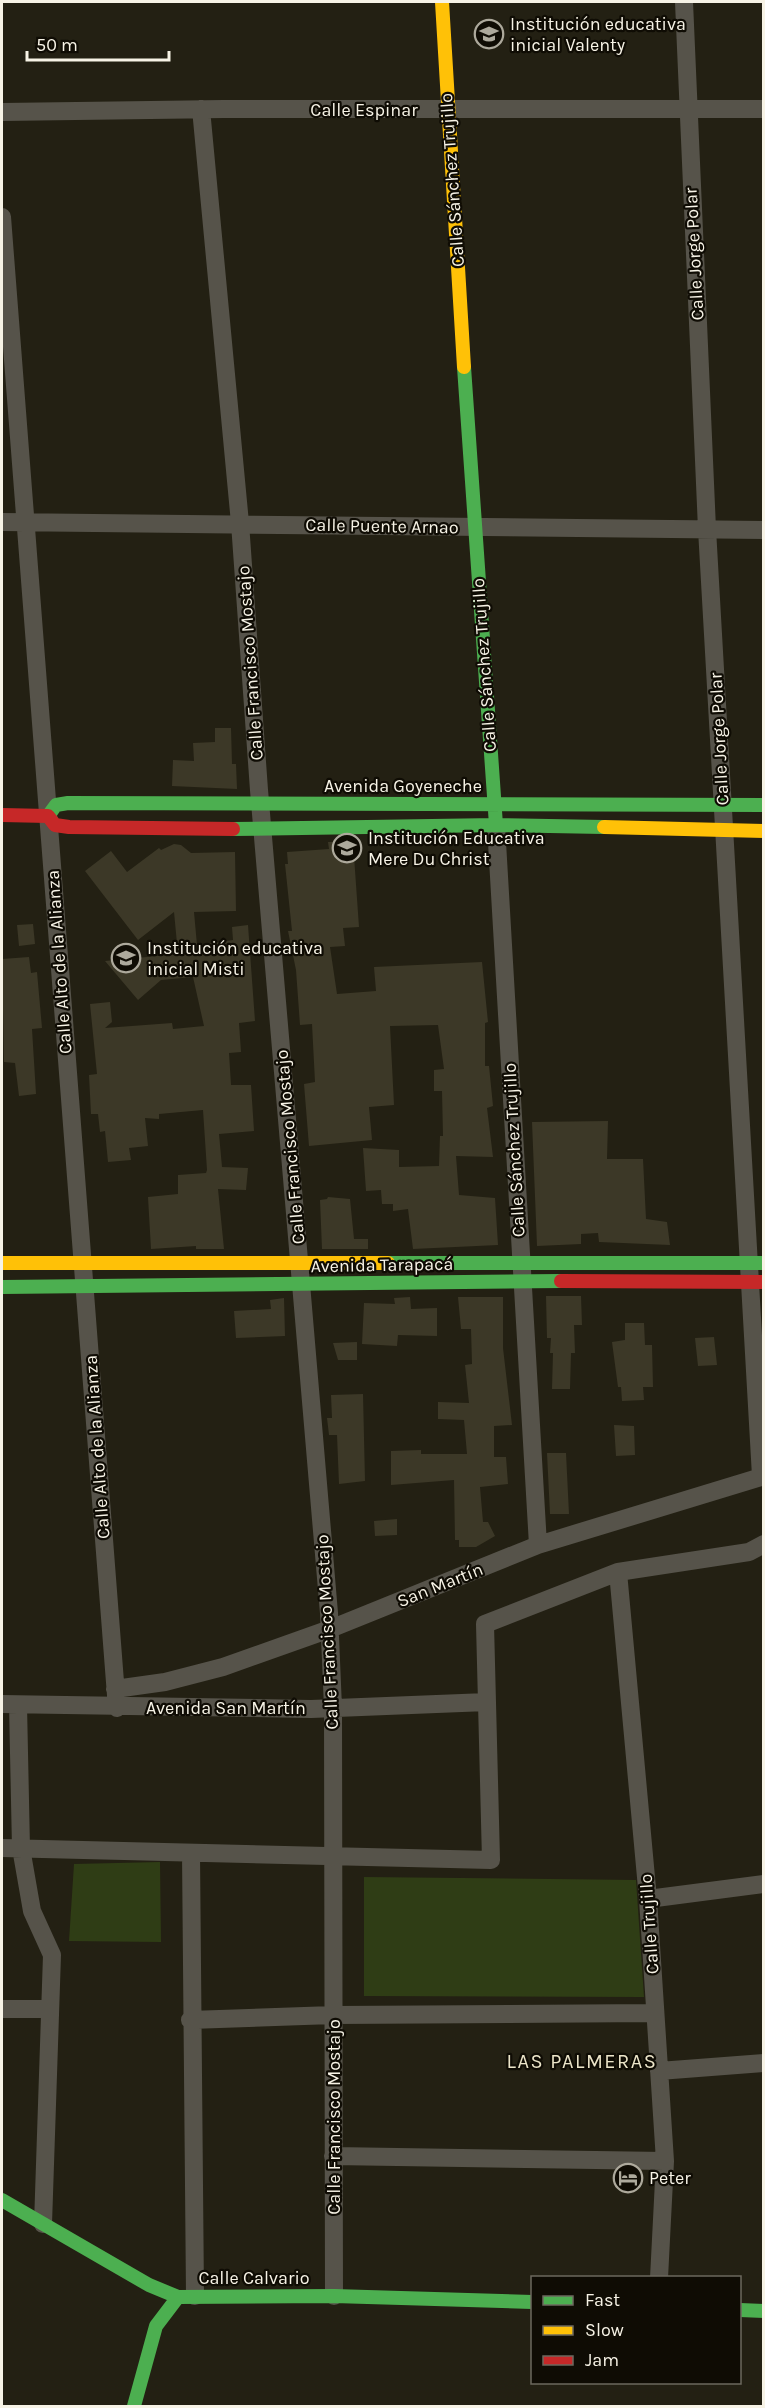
<svg xmlns="http://www.w3.org/2000/svg" width="765" height="2408" font-family="Karla,sans-serif">
<style>
.green{fill:#2f3d15}
.building{fill:#3c3827}
.lines{fill:none;stroke-linecap:round;stroke-linejoin:round}
.street{stroke:#56534a;stroke-width:18}
.fast{stroke:#4caf50;stroke-width:14}
.slow{stroke:#ffc107;stroke-width:14}
.jam{stroke:#c62828;stroke-width:14}
.labels{text-anchor:middle;stroke-width:4.5;stroke-linejoin:round;paint-order:stroke}
.poi-label{font-size:18px;fill:#f7f3e6;stroke:#0f0c04;text-anchor:start}
.street-label{font-size:18px;fill:#f7f3e6;stroke:#0f0c04}
.neighbourhood-label{font-size:20px;letter-spacing:1.5px;fill:#ece5c9;stroke:#0f0c04}
</style>
<rect width="100%" height="100%" fill="#232013"/>
<!-- green -->
<path class="green" d="M160 1862 161 1942 69 1941 74 1864Z
M364 1877 636 1880 644 1997 364 1996Z"/>
<!-- building -->
<path class="building" d="M215 728H231L232 764H236L237 789 172 786 173 760 194 761 193 743 215 742Z
M328 842H353L359 927 343 928 345 946 330 947 337 994 376 991 374 967 482 962 488 1022 485 1023V1066H489L493 1106 487 1108 493 1157 456 1156 459 1195 495 1198 498 1245 413 1249 408 1209 393 1211V1204H382L381 1190 366 1191 363 1148 399 1150V1167L439 1166 440 1136H443L442 1091H434V1070L444 1069 438 1025 390 1026 394 1105 369 1107 372 1140 309 1146 304 1084 315 1082 312 1024 300 1025 296 970 288 931H292L285 864H288L287 852 329 849Z
M174 844 181 845 191 853 235 852 236 911 194 912 197 945 233 940 232 927 248 925 255 1021 239 1023 241 1052 229 1053 231 1085H251L254 1131 219 1134 222 1167 248 1168 246 1190 218 1189 224 1249H196V1246L151 1249 148 1197 178 1194V1175L206 1173 207 1170 203 1110 159 1114V1119L145 1118 148 1146 129 1148 131 1160 108 1162 105 1131 100 1132 98 1114H91L89 1075 97 1074 90 1004 110 1002 112 1022 105 1028 172 1023 173 1029 204 1026 193 977 161 980 138 1000 105 961 178 954 174 912 138 940 85 871 111 851 127 872 159 848 161 850Z
M33 924 35 944 19 946 17 925Z
M29 957 31 973 37 972 42 1028 32 1029 36 1094 19 1096 15 1063 4 1062 2 959Z
M608 1121 607 1159H643L646 1219 667 1222 670 1245 599 1242 598 1233 581 1234V1244L537 1246 532 1122Z
M328 1197 350 1199 354 1239H368V1249H322L320 1200 327 1199Z
M546 1296H581L582 1325H574L575 1353H571L570 1389H552L553 1353H550L551 1338H547Z
M410 1297 411 1309 437 1308V1336L398 1335 397 1346 362 1344 364 1303 395 1304 394 1298Z
M458 1297H503V1348L512 1425 494 1426V1457H506L508 1484 480 1487 483 1522H488L495 1536 476 1547H459V1540H455L454 1480 391 1485V1451L421 1450V1454H467L464 1420 438 1419V1402L469 1403 465 1365 472 1364 471 1329H461Z
M284 1298 285 1336 236 1338 234 1311 271 1309 270 1300Z
M625 1323H644L645 1345H652L653 1387H643L644 1400 622 1401 621 1387H618L612 1342 625 1340Z
M714 1337 717 1365 698 1366 695 1338Z
M357 1342V1360H338L333 1343Z
M363 1394 365 1481 339 1484 337 1435H329L327 1418H332L331 1395Z
M614 1425 634 1426 635 1455 616 1456Z
M547 1453H566L569 1514H550Z
M397 1519V1535L375 1536 374 1521Z"/>
<g class="lines">
<!-- street -->
<path class="street" d="M684 2 707 529 761 1476
M201 109 240 523 259 790 329 1613 333 1708 334 2296
M2 112 224 109H764
M2 217 117 1708
M2 522 764 530
M496 825 538 1545
M618 1572 648 1899 665 2161 659 2278
M115 1689 165 1682 223 1667 330 1629 538 1545 764 1476
M2 1704 311 1709 487 1702
M18 1705 21 1848 32 1911 52 1955 43 2224
M2 1848 491 1860 485 1624 618 1572 749 1552 764 1544
M191 1853 195 2296
M648 1899 764 1884
M2 2009H50
M190 2020 333 2015 655 2013
M659 2071 764 2063
M333 2156 665 2161"/>
<!-- fast -->
<path class="fast" d="M464 367 496 825
M48 816 56 805 68 803 764 805
M233 829 496 825 604 827
M388 1263H764
M2 1287 561 1281
M2 2200 149 2285 178 2297 334 2296 532 2302
M740 2310 764 2311
M134 2406 156 2326 178 2297"/>
<!-- slow -->
<path class="slow" d="M442 2 464 367
M604 827 764 831
M2 1263H388"/>
<!-- jam -->
<path class="jam" d="M2 815 48 816 55 825 69 827 233 829
M561 1281 764 1282"/>
</g>
<!-- icons -->
<defs>
<g id="school-ring" transform="scale(1.5)"><circle r="9.5" fill="#0f0c04" stroke="#ada99c" stroke-width="1.5"/><path d="M0-5L7-2L0 1L-7-2ZM-4 1L0 2.5L4 1V4Q0 6-4 4Z" fill="#ada99c"/></g>
<g id="hotel-ring" transform="scale(1.5)"><circle r="9.5" fill="#0f0c04" stroke="#ada99c" stroke-width="1.5"/><path d="M-6-4.5h1.5V1H6V5H4.5V3h-9V5H-6ZM-4 0a1.8 1.8 0 1 1 3.6 0ZM.5 0V-2.5h3Q6-2.5 6 0Z" fill="#ada99c"/></g>
</defs>
<g fill-rule="evenodd">
<use href="#school-ring" x="489" y="34"/>
<use href="#school-ring" x="347" y="848"/>
<use href="#school-ring" x="126" y="958"/>
<use href="#hotel-ring" x="628" y="2178"/>
</g>
<g class="labels">
<!-- poi labels -->
<g class="poi-label">
<text x="510" y="30">Institución educativa<tspan x="510" dy="21">inicial Valenty</tspan></text>
<text x="368" y="844">Institución Educativa<tspan x="368" dy="21">Mere Du Christ</tspan></text>
<text x="147" y="954">Institución educativa<tspan x="147" dy="21">inicial Misti</tspan></text>
<text x="649" y="2184">Peter</text>
</g>
<!-- street labels -->
<g class="street-label">
<text x="364" y="116">Calle Espinar</text>
<text transform="translate(452 180) rotate(-94)" y="6">Calle Sánchez Trujillo</text>
<text transform="translate(694 254) rotate(-93)" y="6">Calle Jorge Polar</text>
<text transform="translate(382 526) rotate(1)" y="6">Calle Puente Arnao</text>
<text transform="translate(250 663) rotate(-94)" y="6">Calle Francisco Mostajo</text>
<text transform="translate(484 665) rotate(-94)" y="6">Calle Sánchez Trujillo</text>
<text transform="translate(719 739) rotate(-93)" y="6">Calle Jorge Polar</text>
<text x="403" y="792">Avenida Goyeneche</text>
<text transform="translate(59 962) rotate(-94)" y="6">Calle Alto de la Alianza</text>
<text transform="translate(290 1147) rotate(-95)" y="6">Calle Francisco Mostajo</text>
<text transform="translate(514 1150) rotate(-93)" y="6">Calle Sánchez Trujillo</text>
<text transform="translate(382 1265) rotate(-1)" y="6">Avenida Tarapacá</text>
<text transform="translate(97 1447) rotate(-94)" y="6">Calle Alto de la Alianza</text>
<text transform="translate(440 1585) rotate(-22)" y="6">San Martín</text>
<text transform="translate(327 1632) rotate(-93)" y="6">Calle Francisco Mostajo</text>
<text x="226" y="1714">Avenida San Martín</text>
<text transform="translate(649 1924) rotate(-94)" y="6">Calle Trujillo</text>
<text transform="translate(334 2117) rotate(-90)" y="6">Calle Francisco Mostajo</text>
<text x="254" y="2284">Calle Calvario</text>
</g>
<!-- neighbourhood labels -->
<g class="neighbourhood-label">
<text x="582" y="2068">LAS PALMERAS</text>
</g>
</g>
<!-- border -->
<rect width="765" height="2408" fill="none" stroke="#f7f3e6" stroke-width="6"/>
<!-- legend -->
<rect x="531" y="2276" width="210" height="108" fill="#0f0c04" stroke="#6c685e" stroke-width="1.5"/>
<rect x="543" y="2296" width="30" height="9" fill="#4caf50" stroke="#6c685e" stroke-width="1.5"/>
<text x="585" y="2306" font-size="18" fill="#f7f3e6">Fast</text>
<rect x="543" y="2326" width="30" height="9" fill="#ffc107" stroke="#6c685e" stroke-width="1.5"/>
<text x="585" y="2336" font-size="18" fill="#f7f3e6">Slow</text>
<rect x="543" y="2356" width="30" height="9" fill="#c62828" stroke="#6c685e" stroke-width="1.5"/>
<text x="585" y="2366" font-size="18" fill="#f7f3e6">Jam</text>
<!-- scale -->
<path d="M27 51v9h142v-9" fill="none" stroke="#f7f3e6" stroke-width="3"/>
<text x="36" y="51" font-size="18" fill="#f7f3e6" stroke="#0f0c04" stroke-width="4.5" paint-order="stroke">50 m</text>
</svg>
